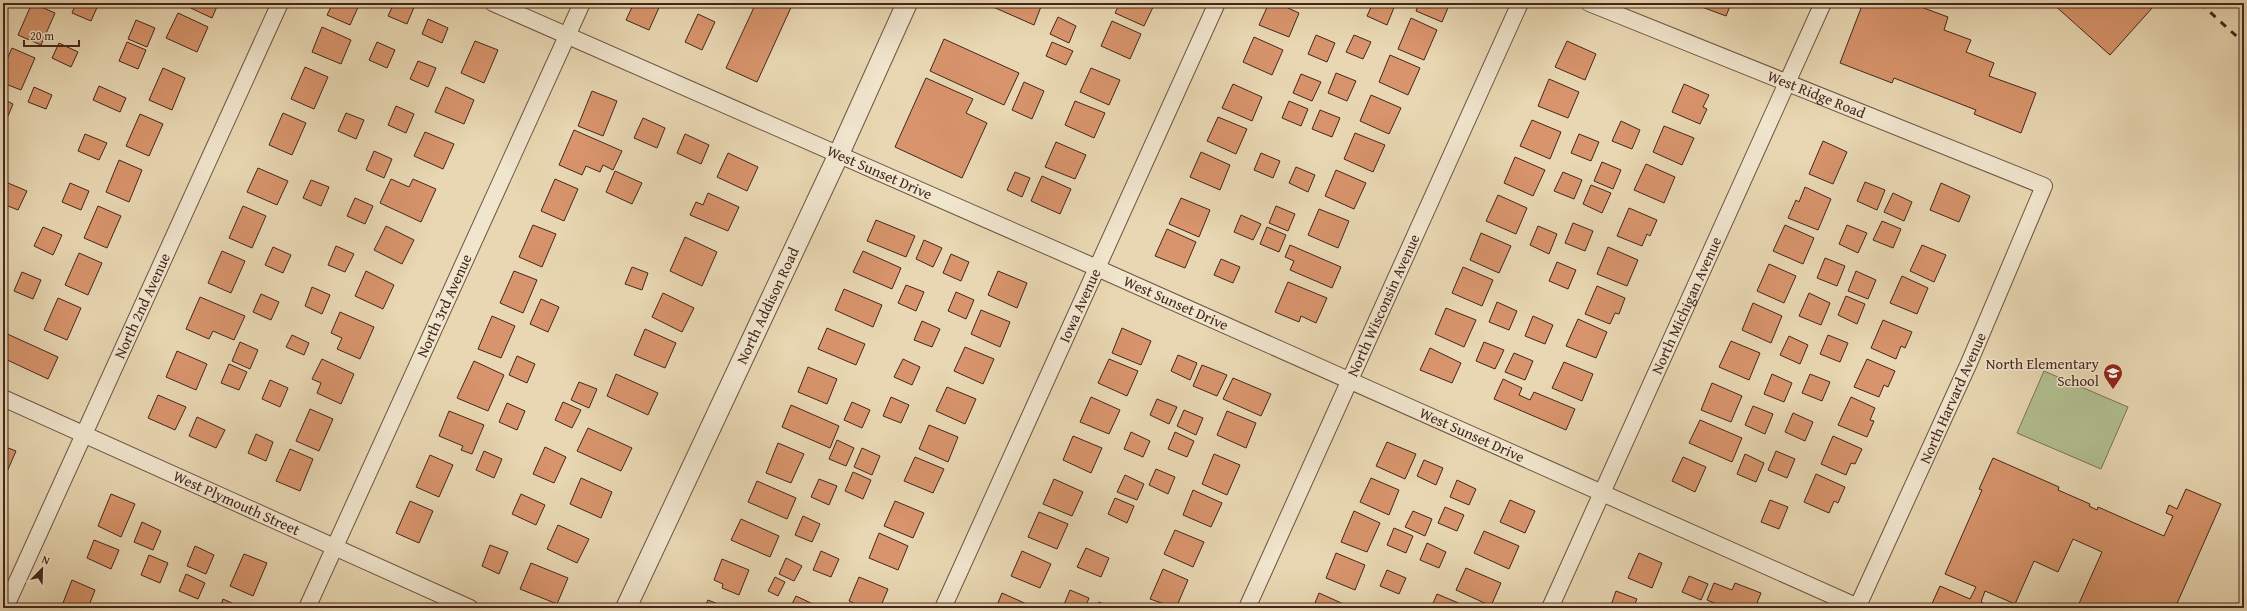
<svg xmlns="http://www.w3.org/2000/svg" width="2247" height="611" font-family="'Gentium Book Plus',serif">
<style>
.green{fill:#b2bf8f;stroke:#7b7354}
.building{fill:#d8946c;stroke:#44271a}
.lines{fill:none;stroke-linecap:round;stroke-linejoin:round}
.minor-casing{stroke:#6d5340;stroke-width:18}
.tertiary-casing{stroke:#6d5340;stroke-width:22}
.minor{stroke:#f0e5cd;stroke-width:16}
.tertiary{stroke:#f0e5cd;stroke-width:20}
.rail{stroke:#44271a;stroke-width:3;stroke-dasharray:7 7;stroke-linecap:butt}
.labels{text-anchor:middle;stroke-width:3;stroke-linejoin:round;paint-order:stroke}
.street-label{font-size:15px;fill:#44271a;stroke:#f0e5cd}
.poi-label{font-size:15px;fill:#44271a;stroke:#f0e5cd;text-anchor:end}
</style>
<rect width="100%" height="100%" fill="#e8d7b2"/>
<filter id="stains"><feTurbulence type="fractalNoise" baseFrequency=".005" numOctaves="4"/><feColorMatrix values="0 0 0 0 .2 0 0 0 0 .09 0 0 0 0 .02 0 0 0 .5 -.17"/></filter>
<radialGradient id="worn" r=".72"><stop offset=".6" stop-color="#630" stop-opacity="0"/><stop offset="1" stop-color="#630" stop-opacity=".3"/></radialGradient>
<!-- green -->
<path class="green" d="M2044 371 2128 407 2101 469 2017 433Z"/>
<!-- building -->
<path class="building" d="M32 3 55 13 41 45 18 35Z
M76 3H99L91 21 72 13Z
M180 3H223L222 6 218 4 212 18Z
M333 3H360L350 25 327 15Z
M394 3H410L415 5 407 24 388 16Z
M634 3H661L649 30 626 20Z
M756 3H793L757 82 726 68Z
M984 3H1039L1042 4 1034 25Z
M1120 3H1155L1144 26 1115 13Z
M1269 3H1277L1299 13 1289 37 1259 25Z
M1373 3H1389L1395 5 1387 25 1367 16Z
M1419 3H1450L1442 22 1416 11Z
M1691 3H1730L1731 4 1726 16Z
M1863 3H1922L1921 7 1948 17 1944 30 1971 40 1966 52 1994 63 1989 76 2036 93 2021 133 1974 114 1976 110 1894 78 1892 83 1840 63Z
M2052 3H2149L2153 7 2110 55Z
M178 13 208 27 197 52 166 38Z
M698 14 715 22 702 50 685 42Z
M1058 17 1076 26 1069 43 1050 34Z
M1411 18 1437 30 1424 60 1398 49Z
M428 19 448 28 442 43 422 34Z
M136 20 155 28 147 47 128 39Z
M1112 21 1141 34 1130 59 1101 46Z
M322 27 351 40 341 64 312 52Z
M1316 35 1335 43 1327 62 1308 54Z
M1354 35 1371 42 1363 59 1346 52Z
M1254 37 1283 50 1272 75 1243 62Z
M944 39 1019 73 1004 105 930 71Z
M475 41 498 50 484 83 461 73Z
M1567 41 1596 54 1585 80 1555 67Z
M127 42 146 50 138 69 119 61Z
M377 42 395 50 387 68 369 60Z
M1052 42 1073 51 1066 65 1046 56Z
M59 43 78 52 71 67 52 58Z
M12 48 35 58 21 90 3 83V68Z
M1390 55 1420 68 1408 95 1379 82Z
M418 61 436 68 428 87 410 79Z
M305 67 328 77 314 109 291 99Z
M163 68 185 78 172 110 149 100Z
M1091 68 1120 80 1109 105 1080 92Z
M1336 73 1356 81 1347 101 1328 93Z
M1301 74 1321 82 1312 101 1293 93Z
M926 78 973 99 966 113 987 123 962 178 895 147Z
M1549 79 1579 92 1568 118 1538 106Z
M1024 82 1044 91 1032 119 1012 110Z
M1233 84 1262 97 1252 121 1222 108Z
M1684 84 1709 95 1703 107 1707 109 1700 124 1672 112Z
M99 86 126 98 120 112 93 100Z
M34 87 52 95 46 109 28 102Z
M446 87 474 100 464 124 435 112Z
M592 91 617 101 603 136 578 126Z
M1371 95 1401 108 1389 134 1360 121Z
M3 99 13 104 3 128Z
M1075 101 1105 113 1094 138 1065 125Z
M1289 101 1308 109 1301 126 1282 118Z
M396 106 414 114 406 133 388 125Z
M1320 110 1340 118 1332 137 1312 129Z
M283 113 306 123 292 155 269 145Z
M346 113 364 120 356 139 338 131Z
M140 114 163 124 149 156 126 146Z
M1218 117 1247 129 1236 154 1207 141Z
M643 118 665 128 657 148 634 138Z
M1532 120 1561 132 1550 159 1520 146Z
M1621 121 1640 130 1632 149 1612 141Z
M1664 126 1694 138 1682 165 1653 152Z
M574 130 622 151 613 170 603 165 600 172 586 166 582 175 559 165Z
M425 132 454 144 443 169 414 156Z
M1355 133 1385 145 1373 172 1344 159Z
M85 134 107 143 99 160 78 151Z
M685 134 709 145 701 164 677 153Z
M1579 134 1599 142 1591 161 1571 153Z
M1823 141 1847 152 1833 184 1809 174Z
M1056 142 1086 155 1075 179 1045 167Z
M374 151 392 159 384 178 366 170Z
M1201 152 1230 165 1220 190 1190 177Z
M728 153 758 167 747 191 717 177Z
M1261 153 1280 161 1273 178 1254 170Z
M1515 157 1545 170 1533 196 1504 183Z
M119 160 142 170 129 202 106 192Z
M1602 162 1621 170 1613 189 1594 181Z
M1646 164 1675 177 1664 203 1634 190Z
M1296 167 1315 175 1308 192 1289 183Z
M258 168 288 181 277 205 247 192Z
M1336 170 1366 183 1354 209 1325 196Z
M615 171 642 183 632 204 606 192Z
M1015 172 1030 178 1022 197 1007 190Z
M1563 172 1582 180 1574 199 1554 191Z
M1042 176 1071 189 1060 214 1031 201Z
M391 179 409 187 413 179 436 189 421 222 380 203Z
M555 179 578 189 564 221 541 211Z
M311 180 329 187 321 206 303 198Z
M1865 182 1885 190 1877 210 1857 201Z
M8 183 27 191 18 210 3 204V194Z
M70 183 89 191 81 210 62 202Z
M1941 183 1970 196 1959 222 1930 210Z
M1591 185 1611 193 1602 213 1583 204Z
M1805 187 1831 199 1818 230 1788 218 1796 200 1799 202Z
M708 193 739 207 728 231 690 215 696 202 703 205Z
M1893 193 1912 202 1904 221 1884 212Z
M1498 195 1527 208 1516 234 1486 221Z
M355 198 373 206 365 224 347 216Z
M1181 198 1210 210 1199 237 1169 224Z
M98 206 121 216 107 248 84 238Z
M243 206 266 216 252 248 229 238Z
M1276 206 1295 214 1288 231 1269 223Z
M1629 208 1657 220 1650 236 1647 234 1642 246 1617 236Z
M1319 209 1349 221 1338 248 1308 235Z
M1241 215 1261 224 1253 240 1234 232Z
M876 220 915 236 906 257 867 241Z
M1882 221 1901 229 1893 248 1873 240Z
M1573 223 1593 231 1585 251 1565 243Z
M533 225 556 234 542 267 519 257Z
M1785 225 1814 238 1803 264 1773 251Z
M1847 225 1867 233 1858 253 1839 244Z
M386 226 414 240 402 264 374 250Z
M1538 226 1557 234 1549 254 1530 245Z
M43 227 62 235 53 255 34 246Z
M1267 227 1286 235 1279 252 1260 244Z
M1167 229 1196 242 1185 268 1155 256Z
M1481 233 1511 246 1499 273 1470 260Z
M685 237 717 252 702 286 670 271Z
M924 240 942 248 933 267 916 259Z
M1290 245 1341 267 1332 288 1290 270 1294 261 1285 257Z
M1922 245 1946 255 1934 282 1910 271Z
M336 246 354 254 345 272 328 265Z
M273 247 291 255 283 273 265 265Z
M1608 247 1638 260 1627 286 1597 274Z
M222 251 245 261 231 293 208 283Z
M863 251 901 268 892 289 853 272Z
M79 253 102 263 88 295 65 285Z
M951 254 969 262 961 281 943 273Z
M1825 258 1845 266 1837 286 1817 278Z
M1221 259 1240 267 1233 283 1214 275Z
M1557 262 1576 270 1568 289 1549 281Z
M1769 264 1796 276 1784 303 1757 291Z
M632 267 648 273 642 290 625 284Z
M1463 267 1493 280 1482 306 1452 293Z
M366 271 394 285 383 309 355 296Z
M514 271 537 280 523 313 500 303Z
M998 271 1027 283 1017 308 988 295Z
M1856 271 1876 280 1868 299 1848 291Z
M22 272 41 280 33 299 14 291Z
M1902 276 1928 288 1917 314 1890 303Z
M1288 282 1327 298 1316 323 1301 316 1299 322 1275 312Z
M906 285 924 292 916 311 898 303Z
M1597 286 1625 298 1619 314 1615 313 1610 324 1585 314Z
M312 287 330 295 322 314 305 306Z
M844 289 882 305 873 327 835 310Z
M956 292 974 300 966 319 948 311Z
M663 293 694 308 682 332 652 317Z
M1809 293 1830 303 1821 325 1799 316Z
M261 294 279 302 271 320 253 312Z
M1846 296 1865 304 1857 324 1838 315Z
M200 297 245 316 234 340 213 331 209 339 186 329Z
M58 298 81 308 67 340 44 330Z
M541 299 559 307 548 332 530 324Z
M1497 302 1517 311 1509 330 1489 322Z
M1753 303 1782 316 1771 343 1742 330Z
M1446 308 1476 320 1464 347 1435 334Z
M981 310 1010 322 1000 347 971 334Z
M340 312 374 327 360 359 337 349 342 338 331 333Z
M492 316 515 326 501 358 478 349Z
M1533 316 1553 325 1545 344 1525 336Z
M1578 319 1607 332 1596 358 1566 346Z
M1883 320 1912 332 1905 348 1901 346 1896 359 1871 348Z
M922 321 940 329 932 347 914 340Z
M827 328 865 344 856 365 818 349Z
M1122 328 1151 341 1141 365 1112 353Z
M645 329 676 343 665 368 634 355Z
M3 332 58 357 48 379 3 358Z
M292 335 309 343 304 355 286 347Z
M1828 335 1848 343 1840 362 1820 354Z
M1789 336 1808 345 1800 364 1780 355Z
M1731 341 1760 353 1749 380 1719 367Z
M240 342 258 350 250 369 232 361Z
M1484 342 1504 350 1495 369 1476 361Z
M965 347 994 359 983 384 954 371Z
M1430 348 1461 363 1452 383 1420 370Z
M177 351 207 364 196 390 166 377Z
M1514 353 1533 361 1525 380 1505 372Z
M1178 355 1197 363 1190 380 1171 371Z
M517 356 535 364 527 383 509 375Z
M322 359 354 374 341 404 317 393 321 383 312 379Z
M903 359 920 367 912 385 894 377Z
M1109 359 1138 371 1127 396 1098 383Z
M1867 359 1895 371 1888 387 1884 385 1879 397 1854 387Z
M474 361 504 375 488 411 457 398Z
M1564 362 1593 374 1582 401 1552 388Z
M229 364 247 372 239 390 221 383Z
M1202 365 1227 375 1217 396 1193 386Z
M808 367 837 379 827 404 798 392Z
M616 374 658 393 648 415 607 396Z
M1772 374 1792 383 1784 402 1764 394Z
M1810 374 1830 382 1822 401 1802 393Z
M1233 378 1271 394 1261 416 1223 399Z
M1503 379 1522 388 1519 395 1530 400 1534 392 1575 409 1566 430 1494 399Z
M270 380 288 388 280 407 262 399Z
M579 382 597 389 589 408 571 400Z
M1712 383 1742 396 1731 422 1701 410Z
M947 387 976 399 965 424 936 411Z
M158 395 186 407 175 430 148 418Z
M891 397 909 405 901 423 883 416Z
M1091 397 1120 410 1109 434 1080 422Z
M1851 397 1875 408 1870 420 1874 421 1867 437 1838 425Z
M1157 399 1177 407 1169 424 1150 415Z
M563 402 581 410 572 428 555 420Z
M852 402 870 410 862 428 844 420Z
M507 403 525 411 517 430 499 422Z
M791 405 839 426 830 448 782 427Z
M1753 406 1773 414 1765 434 1745 425Z
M310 409 333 419 319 451 296 441Z
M1184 410 1203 418 1196 435 1177 426Z
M449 411 484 425 472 454 461 450 463 446 439 436Z
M1227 411 1256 423 1246 448 1217 435Z
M1793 413 1813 422 1805 441 1785 432Z
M197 417 225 430 216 448 189 436Z
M1700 420 1742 438 1732 462 1689 443Z
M929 425 958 437 948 462 919 449Z
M588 428 632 448 621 471 577 451Z
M1131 432 1150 441 1143 457 1124 449Z
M1175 432 1194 441 1187 457 1168 449Z
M256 434 273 442 266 461 248 453Z
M1073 436 1102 448 1091 473 1063 460Z
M1833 436 1862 449 1855 464 1851 463 1846 475 1821 464Z
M837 440 854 448 846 466 829 459Z
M1387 442 1416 454 1405 479 1376 466Z
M778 443 804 454 791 483 766 473Z
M3 446 16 451 3 481Z
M545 447 566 457 554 483 533 474Z
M862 448 880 456 872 475 854 467Z
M290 449 313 459 300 491 276 481Z
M484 451 502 459 494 478 476 470Z
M1776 451 1795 459 1787 478 1768 470Z
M1214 454 1240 465 1227 495 1202 484Z
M1745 454 1764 463 1756 482 1737 474Z
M430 455 453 465 439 497 416 487Z
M915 457 944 469 933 493 904 481Z
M1683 457 1706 467 1695 492 1672 481Z
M1993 458 2059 487 2058 490 2090 504 2089 506 2097 510 2098 507 2164 536 2173 516 2166 513 2169 505 2177 509 2186 489 2221 504 2175 608H2077L2102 552 2073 539 2058 572 2034 561 2015 604 1985 591 1981 602 1994 608H1930L1940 586 1970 599 1976 587 1945 574 1982 490 1979 489Z
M1424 460 1443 468 1436 485 1417 476Z
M1156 469 1175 477 1168 494 1149 485Z
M853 472 871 480 863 499 845 491Z
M1816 474 1845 487 1838 503 1834 501 1829 513 1804 502Z
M1125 475 1144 484 1137 500 1117 492Z
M581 478 612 492 601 518 570 504Z
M1371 478 1399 490 1389 515 1360 502Z
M819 479 837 486 829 505 811 497Z
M1054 479 1083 492 1072 516 1043 504Z
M1457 480 1476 489 1469 505 1450 497Z
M757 481 796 498 787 519 748 502Z
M1193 490 1222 503 1211 527 1183 515Z
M111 494 135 504 121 537 98 526Z
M521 494 545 505 536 525 512 514Z
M1115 498 1134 506 1127 523 1108 514Z
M1510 500 1535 511 1525 533 1500 522Z
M1770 500 1788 507 1779 529 1761 522Z
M410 501 433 511 419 543 396 533Z
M895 501 924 513 913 538 884 526Z
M1445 507 1464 515 1457 531 1438 523Z
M1354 511 1380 523 1367 552 1341 542Z
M1413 511 1432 519 1425 536 1405 527Z
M1039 512 1068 524 1057 549 1028 537Z
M803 516 820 524 812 542 795 535Z
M741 519 779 536 770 557 731 540Z
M142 522 161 531 153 550 134 542Z
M558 525 589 539 577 563 547 549Z
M1394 528 1413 536 1406 553 1387 545Z
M1175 530 1204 542 1193 567 1164 554Z
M1484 531 1519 546 1509 569 1474 553Z
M879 533 908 546 898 570 869 558Z
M94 540 119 550 111 569 87 558Z
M1427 543 1446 552 1439 568 1420 560Z
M490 545 508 552 499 574 482 566Z
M195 546 214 555 206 574 187 566Z
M1086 548 1109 558 1101 577 1077 567Z
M821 551 839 559 831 577 813 570Z
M1022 551 1051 564 1040 588 1011 576Z
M1336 553 1365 565 1355 590 1326 578Z
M1639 553 1662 563 1652 588 1628 578Z
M244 554 267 563 253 596 230 586Z
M149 555 168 563 160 583 141 575Z
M786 558 802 566 794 581 779 574Z
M722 559 749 570 739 595 722 588 723 584 714 580Z
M531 563 568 578 557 604 520 589Z
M1466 568 1501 583 1491 606 1456 590Z
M1163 569 1188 580 1176 608 1150 599Z
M1387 570 1406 578 1399 594 1380 586Z
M186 574 205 583 198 599 179 591Z
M1689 576 1708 584 1701 600 1682 592Z
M775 577 785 582 778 596 768 591Z
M859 577 888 589 880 608H864L849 601Z
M72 580 95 590 88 608H61Z
M1714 583 1732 590 1735 583 1761 593 1757 603 1762 605 1761 608H1726L1707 600Z
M1070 590 1089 598 1085 608 1063 607Z
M1616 591 1637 599 1633 608H1610Z
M1002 593 1031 606 1030 608H996Z
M1319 593 1348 606 1347 608H1313Z
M1437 594 1468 607V608H1431Z
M796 596 813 604 812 608H790Z
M223 599 243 608H220Z
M708 600 728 608H704Z
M1099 602 1112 608H1096Z
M1659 603 1672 608H1657Z"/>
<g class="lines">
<!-- minor casing -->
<g class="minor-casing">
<g id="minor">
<path id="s1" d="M493 3 1097 268 1858 607"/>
<path id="s2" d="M1589 3 2044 186 1969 363 1857 608"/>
<path id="s3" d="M3 398 470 608"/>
<path id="s4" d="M5 608 280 3"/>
<path id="s5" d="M307 608 582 3"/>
<path id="s6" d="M943 608 1217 3"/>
<path id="s7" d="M1247 608 1520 3"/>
<path id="s8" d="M1550 608 1823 3"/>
</g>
</g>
<!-- tertiary casing -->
<g class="tertiary-casing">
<g id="tertiary">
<path id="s9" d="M626 608 838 156 907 3"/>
</g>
</g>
<!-- minor -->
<use href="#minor" class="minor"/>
<!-- tertiary -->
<use href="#tertiary" class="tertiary"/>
<!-- rail -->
<path class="rail" d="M2200 3 2244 43"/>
</g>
<!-- icons -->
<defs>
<g id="school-pin" transform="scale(1)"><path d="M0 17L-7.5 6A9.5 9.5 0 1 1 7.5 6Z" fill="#8f2418" stroke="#f0e5cd"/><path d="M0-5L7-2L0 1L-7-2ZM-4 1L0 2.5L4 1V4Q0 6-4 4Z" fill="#fff"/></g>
</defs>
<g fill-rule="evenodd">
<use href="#school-pin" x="2113" y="373"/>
</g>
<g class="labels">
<!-- street labels -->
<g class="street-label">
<text dy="5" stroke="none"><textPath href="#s2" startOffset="245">West Ridge Road</textPath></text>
<text dy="5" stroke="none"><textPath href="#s1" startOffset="422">West Sunset Drive</textPath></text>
<text dy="5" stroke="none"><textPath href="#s1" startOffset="746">West Sunset Drive</textPath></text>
<text dy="5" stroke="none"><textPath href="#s4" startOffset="332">North 2nd Avenue</textPath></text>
<text dy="5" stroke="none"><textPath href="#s7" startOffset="332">North Wisconsin Avenue</textPath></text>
<text dy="5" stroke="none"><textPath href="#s8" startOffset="332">North Michigan Avenue</textPath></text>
<text dy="5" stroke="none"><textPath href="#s5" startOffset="332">North 3rd Avenue</textPath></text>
<text dy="5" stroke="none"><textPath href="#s9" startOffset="334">North Addison Road</textPath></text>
<text dy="5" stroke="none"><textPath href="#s6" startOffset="332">Iowa Avenue</textPath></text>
<text transform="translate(1953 398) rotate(-66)" y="5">North Harvard Avenue</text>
<text dy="5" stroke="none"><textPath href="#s1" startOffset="1070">West Sunset Drive</textPath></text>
<text dy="5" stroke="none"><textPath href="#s3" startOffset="256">West Plymouth Street</textPath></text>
</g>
<!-- poi labels -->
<g class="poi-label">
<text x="2099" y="369">North Elementary<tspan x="2099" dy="17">School</tspan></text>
</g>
</g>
<!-- margin -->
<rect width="2247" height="611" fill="none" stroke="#e8d7b2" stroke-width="16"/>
<rect x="4" y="4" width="2239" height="603" fill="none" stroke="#44271a" stroke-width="2"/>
<rect x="8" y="8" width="2231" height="595" fill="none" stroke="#44271a"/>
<!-- north arrow -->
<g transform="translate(42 569) rotate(23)" stroke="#f0e5cd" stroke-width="3" paint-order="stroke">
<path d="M0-3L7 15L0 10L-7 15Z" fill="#44271a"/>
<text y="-6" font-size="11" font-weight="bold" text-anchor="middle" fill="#44271a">N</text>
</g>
<!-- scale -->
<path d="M24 40v6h55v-6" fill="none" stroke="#44271a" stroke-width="2"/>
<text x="30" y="40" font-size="12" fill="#44271a" stroke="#f0e5cd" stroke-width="3" paint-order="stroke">20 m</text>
<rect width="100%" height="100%" filter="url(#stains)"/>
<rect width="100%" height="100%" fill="url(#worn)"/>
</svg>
